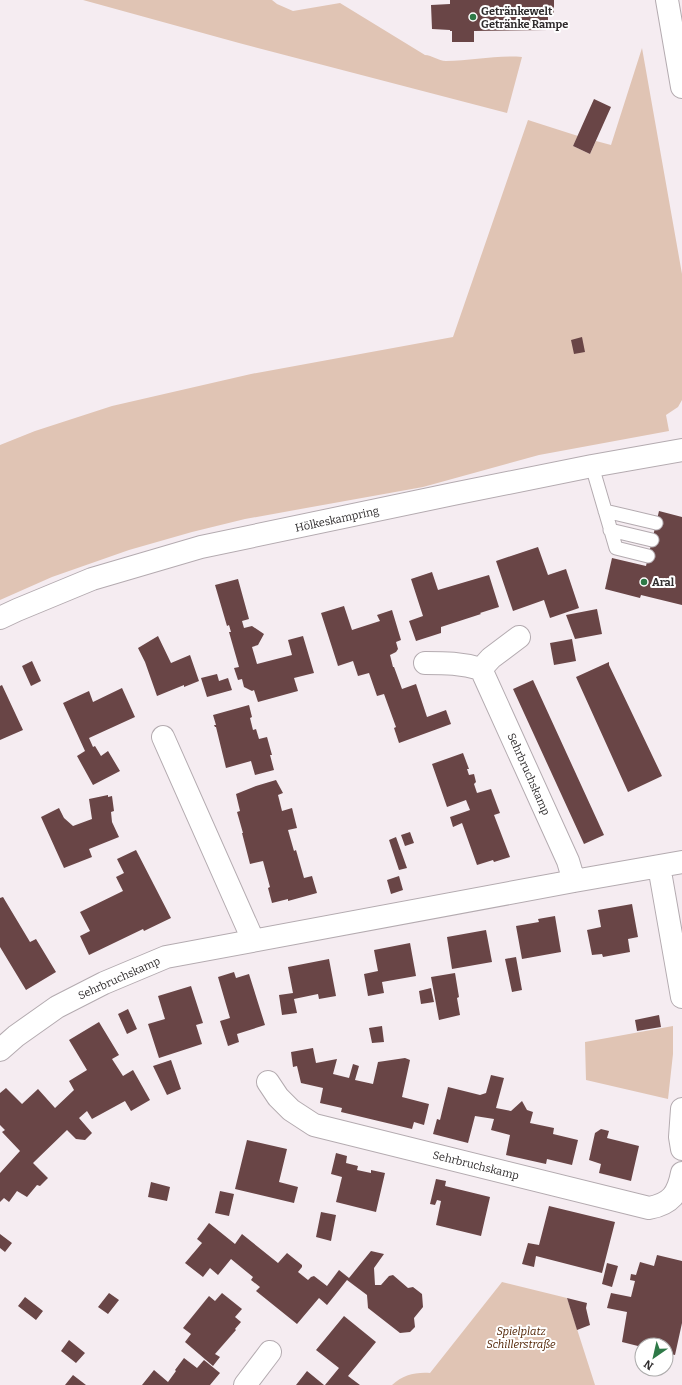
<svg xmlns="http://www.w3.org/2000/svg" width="682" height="1385" font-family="Bitter,serif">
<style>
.green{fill:#e0c4b4}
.building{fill:#694546}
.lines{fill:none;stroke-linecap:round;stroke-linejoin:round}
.service-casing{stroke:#b4abb0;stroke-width:15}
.minor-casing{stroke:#b4abb0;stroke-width:24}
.secondary-casing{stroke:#b4abb0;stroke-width:24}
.service{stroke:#fff;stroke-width:13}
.minor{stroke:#fff;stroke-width:22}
.secondary{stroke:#fff;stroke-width:22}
.poi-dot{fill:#2e7947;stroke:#fff;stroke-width:1.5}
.labels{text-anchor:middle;stroke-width:4;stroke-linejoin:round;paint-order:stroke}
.poi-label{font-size:11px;font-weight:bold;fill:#2f2c2d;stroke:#fff;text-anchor:start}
.street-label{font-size:11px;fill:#2f2c2d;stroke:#fff}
.park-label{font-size:11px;font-style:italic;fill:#512303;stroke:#fff}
</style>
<rect width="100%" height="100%" fill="#f5ecf1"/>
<!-- green -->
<path class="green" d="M83 0H272L277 4 293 11 340 3 425 55C432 55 438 61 446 61 471 61 496 55 522 57L507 113 239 43Z
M642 48 682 274V400L678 407 666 415 669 431 539 455 423 487 245 519 192 532 129 550 52 577 0 600V445L35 431 112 406 251 374 453 337 528 120 578 136 573 146 590 154 596 141 611 145Z
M673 1026V1054L668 1099 586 1080 585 1042Z
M502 1282 567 1298 595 1385H392C403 1375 415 1372 430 1373Z"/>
<!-- building -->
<path class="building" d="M450 0H554V13H548V30L474 31V42H452V31H450V30L432 29 431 5 450 4Z
M594 99 611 107 590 154 573 146Z
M582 337 585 352 574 354 571 340Z
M659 511 682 517V605L641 595 640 598 605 589 612 558 646 566Z
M538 547 548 575 566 569 579 608 550 618 544 600 513 611 496 561Z
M432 572 438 590 489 575 499 607 480 613 481 614 441 627V633L416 641 409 621 423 616 411 579Z
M238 579 249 619 242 621 244 628 252 626 264 634 258 645 252 647 257 664 292 655 288 640 303 636 314 673 294 678 298 691 258 702 254 690 252 691 244 687 242 679 238 680 234 668 239 667 229 632H231L229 625 227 626 215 585Z
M344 606 352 630 380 621 377 615 392 610 401 640 396 642 398 649 396 652 390 655 393 667H394L402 689 416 684 427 717 446 710 451 724 399 743 394 728 396 727 384 694 377 696 369 673 358 676 353 661 338 666 321 613Z
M597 609 602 634 575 639 566 615Z
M158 636 171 663 190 655 199 681 184 687V685L157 696 145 662 138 648Z
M572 639 576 661 554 665 550 643Z
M32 661 41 681 31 686 22 666Z
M609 662V665L662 776 628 792 576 677Z
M217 674 219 681 228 678 232 690 207 697 201 678Z
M533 680 604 835 584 844 513 689Z
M2 685 23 730 0 740V686Z
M122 688 135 717 89 738 93 747 95 746 101 756 108 751 120 771 93 785 77 756 85 751 63 703 89 691 93 702Z
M249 705 252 717 250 718 253 730 256 729 259 739 267 737 272 755H270L274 770 255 775 251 761 226 768 216 727H215L214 725H216L213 715Z
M463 753 469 769H467L469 775 474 774 476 782 474 784 477 793 491 789 500 813 494 815 510 857 494 862 493 860 477 865 462 823 453 827 450 817 470 810 466 800 447 807 432 764Z
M276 780 283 793 278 795 282 811 292 808 297 828 288 830 294 851 296 850 304 878 312 876 317 893 288 901V899L272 903 268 888 270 887 263 861 250 864 242 833H243L237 812 240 811 236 794 256 786Z
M108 795V797L112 796 114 811 111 812 112 822 119 837 89 849 92 857 64 868 41 817 59 808 64 818 73 826 92 819 89 799Z
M410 832 414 843 405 846 401 835Z
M396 837 407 868 399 870 389 840Z
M136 850 171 918 144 931 143 929 89 955 80 936 90 931 80 912 123 891 116 877 124 873 117 859Z
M399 876 403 890 391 894 387 880Z
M3 897 30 942 36 939 56 972 26 990 0 947V898Z
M632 904 638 937 628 939 630 952 603 957 602 954 592 955 587 930 601 927 598 910Z
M555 916 561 952 522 959 516 926 539 922 538 919Z
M486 930 492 962 452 969 447 937Z
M410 943 416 976 382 982 384 993 368 996 364 974 378 971 374 950Z
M516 957 522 990 512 992 505 959Z
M329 959 336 996 319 999 318 994 294 999 297 1013 282 1015 279 995 293 993 288 967Z
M234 972 236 978 249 974 265 1025 237 1034 239 1042 228 1046 220 1021 230 1018 218 977Z
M455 973 459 997 457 998 460 1015 439 1020 431 977Z
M191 986 203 1023 196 1025 202 1044 159 1058 148 1024 165 1019 158 996Z
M431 988 434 1002 421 1004 419 991Z
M128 1009 137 1029 127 1034 118 1014Z
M659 1015 661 1027 637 1031 635 1020Z
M99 1022 119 1055 112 1059 123 1076 133 1070 150 1100 131 1111 125 1101 92 1119 87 1111 79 1118 92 1133 85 1140 76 1139 67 1130 33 1163 48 1178 40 1186 37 1185 27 1197 17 1191 9 1202 4 1198 0 1202V1173L20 1151 2 1132 5 1130 0 1125V1093L6 1088 22 1104 38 1089 55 1108 74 1090 69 1081 87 1070 69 1040Z
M382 1026 384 1042 372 1043 369 1028Z
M313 1048 316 1063 337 1059 333 1074 349 1078 353 1064 359 1066 355 1080 373 1084 378 1062 405 1058 410 1060 402 1097 429 1104 424 1125 414 1122 412 1129 341 1112 342 1108 320 1103 323 1088 301 1083 297 1066 293 1067 291 1052Z
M171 1060 181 1089 167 1095 153 1066Z
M491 1075 504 1078 496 1108 511 1111 522 1101 527 1110 533 1112 530 1123 554 1128 553 1134 578 1140 572 1165 547 1159 546 1164 506 1155 510 1135 491 1130 494 1119 475 1116 468 1143 433 1134 437 1119 440 1120 448 1087 480 1095 486 1093Z
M601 1129 609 1131 607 1138 639 1146 631 1181 599 1173 601 1164 589 1160 595 1133Z
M247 1140 287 1149 279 1182 298 1187 294 1203 235 1189Z
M336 1153 347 1156 346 1163 358 1166 357 1170 371 1173V1170L385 1173 376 1212 336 1202 342 1177 331 1174Z
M436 1179 446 1181 445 1186 490 1197 481 1236 436 1225 441 1201 437 1200 435 1205 430 1204Z
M151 1182 170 1187 167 1201 148 1197Z
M220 1191 234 1194 229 1216 215 1213Z
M549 1206 615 1222 602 1273 536 1256 534 1267 522 1264 528 1243 539 1245Z
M321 1212 336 1215 331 1241 316 1237Z
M209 1223 235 1244 242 1234 278 1263 287 1253 302 1265V1267L298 1272 308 1280 311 1277 314 1276 327 1286 339 1270 349 1278 371 1251 384 1254 374 1268 375 1285H381L389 1276 393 1275 408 1288 413 1287 422 1294 423 1307 414 1318 415 1327 410 1332 400 1333 368 1308 367 1295 347 1280 327 1305 319 1298 297 1324 256 1291 260 1287 251 1280 253 1277 231 1259 218 1275 210 1268 203 1277 185 1263 202 1243 197 1239Z
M0 1234 12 1243 5 1252 0 1248Z
M657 1255 682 1261V1323L675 1355 666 1353V1345H642V1347L622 1342 627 1312 607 1308 611 1293 631 1297 635 1281 630 1280 631 1274 636 1275 640 1262 654 1266Z
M607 1263 618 1266 612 1287 602 1284Z
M109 1293 119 1300 108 1314 98 1307Z
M222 1293 242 1309 235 1317 241 1322 235 1329 236 1330 215 1354 220 1357 213 1366 185 1342 191 1334 183 1328 209 1296 215 1301Z
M25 1297 43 1311 36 1320 18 1306Z
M567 1298 587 1303 586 1308 590 1325 577 1330Z
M344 1316 376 1342 348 1376 360 1385H325L339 1368 316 1350Z
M69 1340 85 1353 76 1363 61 1351Z
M184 1358 197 1368 204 1360 220 1373 210 1385H142L154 1370 168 1382 176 1371 175 1370Z
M307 1371 324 1385H296Z
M73 1375 86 1385H65Z"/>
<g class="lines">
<!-- service casing -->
<g class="service-casing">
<path id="service" d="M592 466 616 548 648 556
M605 511 656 523
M610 530 652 540"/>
</g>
<!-- minor casing -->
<g class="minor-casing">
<path id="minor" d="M519 637 491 658 481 669 568 861 574 881
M425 663C446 663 461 663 481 669
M163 737 253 940
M659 866 682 997
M0 1050 16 1036 57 1007 104 983 166 957 574 881 682 862
M268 1082 278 1097 291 1110 314 1125 649 1208C671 1204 678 1194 682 1173
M682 1109 680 1137 682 1149
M245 1385 270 1352"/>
</g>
<!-- secondary casing -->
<g class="secondary-casing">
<path id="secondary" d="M667 0 682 87
M0 618 17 610 92 579 201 547 453 494 592 466 682 450"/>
</g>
<!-- service -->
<use href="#service" class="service"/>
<!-- minor -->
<use href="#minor" class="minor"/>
<!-- secondary -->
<use href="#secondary" class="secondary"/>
</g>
<!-- markers -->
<g class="poi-dot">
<circle cx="473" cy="17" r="4"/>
<circle cx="644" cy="582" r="4"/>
</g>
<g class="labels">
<!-- poi labels -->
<g class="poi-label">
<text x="481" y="15">Getränkewelt<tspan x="481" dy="13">Getränke Rampe</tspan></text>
<text x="652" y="586">Aral</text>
</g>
<!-- street labels -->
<g class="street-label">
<text transform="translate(337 519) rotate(-12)" y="4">Hölkeskampring</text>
<text transform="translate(529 774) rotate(66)" y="4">Sehrbruchskamp</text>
<text transform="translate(119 978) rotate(-24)" y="4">Sehrbruchskamp</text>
<text transform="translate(476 1165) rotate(14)" y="4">Sehrbruchskamp</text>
</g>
<!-- park labels -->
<g class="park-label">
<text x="521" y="1335">Spielplatz<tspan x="521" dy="13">Schillerstraße</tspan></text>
</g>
</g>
<!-- north arrow -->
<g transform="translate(654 1357) rotate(214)"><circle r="19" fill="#ffffff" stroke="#acabab"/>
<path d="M0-3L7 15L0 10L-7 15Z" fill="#2e7947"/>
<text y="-6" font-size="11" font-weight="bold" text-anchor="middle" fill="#2f2c2d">N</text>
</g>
</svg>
